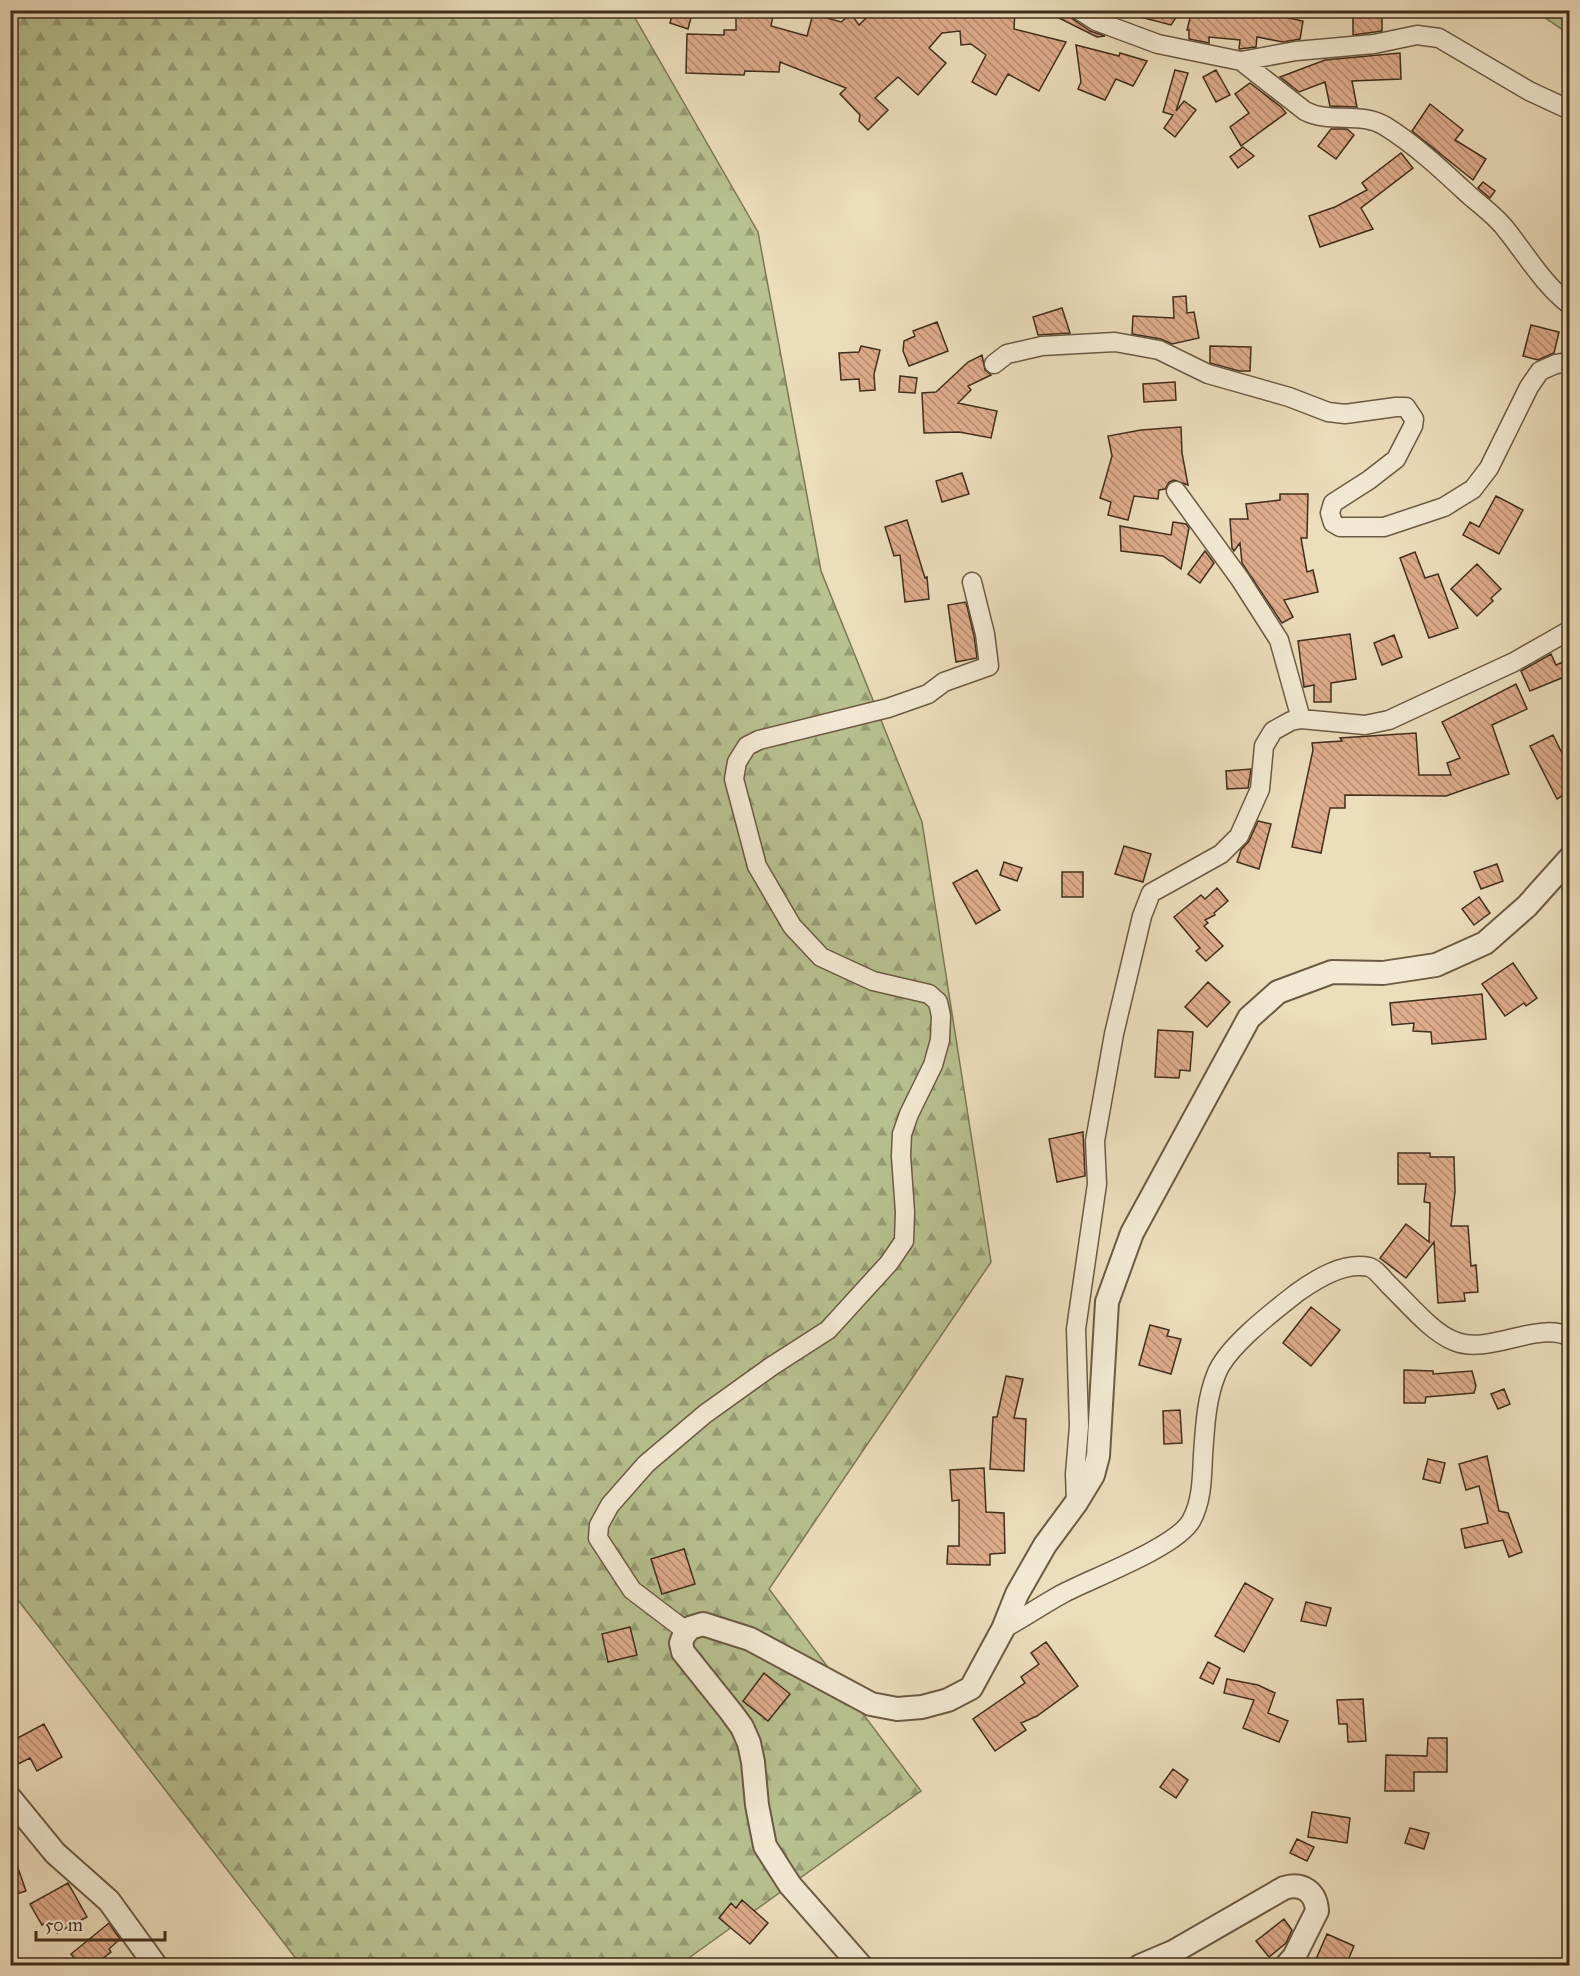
<svg xmlns="http://www.w3.org/2000/svg" width="1580" height="1976" font-family="'IM FELL Great Primer',serif">
<style>
.forest{fill:url(#forest-firs);stroke:#7c7856;stroke-width:1.5}
.building{fill:url(#building-back-hatch);stroke:#412e1b;stroke-width:1.5}
.lines{fill:none;stroke-linecap:round;stroke-linejoin:round}
.minor-casing{stroke:#6c5a43;stroke-width:21}
.tertiary-casing{stroke:#6c5a43;stroke-width:26}
.minor{stroke:#f3e9d3;stroke-width:18}
.tertiary{stroke:#f3e9d3;stroke-width:22}
</style>
<defs>
<pattern id="forest-firs" width="22" height="20" patternUnits="userSpaceOnUse" patternTransform="scale(1.5)"><rect width="22" height="20" fill="#b8c190"/><path d="M5 1l3.5 6h-7zM16 11l3.5 6h-7z" fill="#979d75"/></pattern>
<pattern id="building-back-hatch" width="6" height="6" patternUnits="userSpaceOnUse" patternTransform="scale(1.5)"><rect width="6" height="6" fill="#dfac8c"/><path d="M-1 5l2 2M0 0l6 6M5-1l2 2" fill="none" stroke="#b68c72"/></pattern>
</defs>
<rect width="100%" height="100%" fill="#ecddbb"/>
<filter id="stains"><feTurbulence type="fractalNoise" baseFrequency=".00333" numOctaves="4"/><feColorMatrix values="0 0 0 0 .2 0 0 0 0 .09 0 0 0 0 .02 0 0 0 .5 -.17"/></filter>
<radialGradient id="worn" r=".72"><stop offset=".6" stop-color="#630" stop-opacity="0"/><stop offset="1" stop-color="#630" stop-opacity=".3"/></radialGradient>
<!-- forest -->
<path class="forest" d="M11 11H631L758 232 821 571 922 822 991 1262 769 1589 921 1791 679 1965H301L11 1591Z
M1535 11H1569V34Z"/>
<!-- building -->
<path class="building" d="M673 10H693L688 29 670 23Z
M757 10H774L771 26 807 36 813 14 841 22 851 14 859 25 874 10H1015L1014 29 1066 42 1039 91 1008 74 996 95 972 82 986 55 971 44 961 45 960 31 942 33 929 48 946 63 918 95 898 77 875 98 888 110 868 130 859 121 860 115 840 94 846 88 780 62 779 72 745 71 744 75 686 73 687 34 724 35V30H736V17H755Z
M1043 10H1068L1073 19 1090 31 1105 36 1097 37Z
M1133 10H1181L1171 25 1132 15Z
M1192 10H1260V12L1303 21 1300 39 1283 42 1257 37 1256 47 1239 49 1240 40 1209 37V43L1189 39V30H1187Z
M1353 11H1382V31L1353 35Z
M1076 45 1119 56 1120 53 1147 61 1133 86 1116 79 1105 100 1078 89 1081 82Z
M1400 53 1401 79 1352 81 1357 107 1330 106 1325 82 1299 92 1280 77 1325 60Z
M1175 70 1188 73 1176 111 1184 101 1196 110 1175 137 1164 128 1173 115 1163 112Z
M1216 70 1230 95 1216 102 1203 77Z
M1250 83 1281 107 1286 113 1241 146 1230 127 1249 113 1235 94Z
M1430 104 1463 130 1455 140 1486 159 1473 180 1412 131Z
M1331 129H1347L1354 135 1336 159 1318 146Z
M1243 147 1254 156 1238 168 1230 157Z
M1401 153 1413 168 1361 208 1373 229 1320 247 1309 216 1335 207 1367 190 1362 183Z
M1483 182 1495 191 1490 198 1478 188Z
M1186 296 1187 313 1194 312 1199 338 1172 344 1161 339 1132 334 1133 316 1174 318 1173 297Z
M1062 308 1070 333 1038 335 1033 317Z
M937 322 948 351 909 366 903 351 904 341 915 336 913 331Z
M1531 325 1559 332 1554 353 1538 360 1523 356Z
M861 346 880 350 874 374 875 390 860 391 859 379 841 380 839 353 859 352Z
M1210 346 1251 347 1250 371H1239L1210 363Z
M982 355 985 370 991 375 968 386 971 390 958 403 997 411 991 438 959 432 924 433 922 393 936 392 968 362Z
M900 376 917 378 915 393 899 392Z
M1175 382 1176 400 1144 402 1143 384Z
M1181 427 1182 453 1188 485 1174 480 1169 482 1165 489 1159 490 1158 499 1134 496 1128 520 1108 515 1111 502 1100 498 1112 456 1108 436 1141 430Z
M962 473 969 494 942 502 936 481Z
M1280 494H1308L1307 538H1301L1307 572 1313 570 1318 592 1284 600 1293 617 1282 623 1242 563 1240 543 1234 551 1232 548 1230 519H1248L1246 504 1280 500Z
M1496 496 1523 510 1499 554 1463 535 1470 522 1479 527Z
M907 520 925 578 927 577 929 599 905 602 900 555 894 556 885 527Z
M1173 522 1186 524 1189 528 1181 569 1163 556 1121 551 1120 526 1171 535Z
M1205 551 1214 563 1200 583 1188 574Z
M1415 552 1425 578 1438 574 1458 628 1429 638 1400 558Z
M1477 564 1501 589 1491 598 1493 601 1477 616 1451 589Z
M966 602 974 636 977 658 956 662 948 605Z
M1350 634 1356 679 1331 683V702H1314V685L1304 687 1298 641Z
M1394 635 1402 657 1382 665 1374 643Z
M1551 654 1556 665 1563 662 1569 675 1530 691 1521 671Z
M1516 684 1527 709 1492 725 1509 774 1446 796 1345 795V808H1330L1321 853 1292 847 1313 750 1312 743 1342 741 1340 738 1416 733 1419 775H1451L1447 763 1460 758 1442 722Z
M1553 735 1569 767V792L1557 799 1530 746Z
M1251 769 1248 788 1227 789 1226 771Z
M1258 821 1271 824 1259 869 1237 862 1241 850 1249 841Z
M1124 846 1151 854 1143 882 1115 874Z
M1004 862 1022 868 1017 881 1000 875Z
M1497 864 1503 881 1481 889 1474 872Z
M977 870 1000 910 976 924 953 883Z
M1062 872H1083V897H1062Z
M1217 888 1228 901 1214 913 1215 915 1205 920 1208 923 1204 926 1223 946 1206 961 1196 951 1200 948 1174 917 1201 895 1205 899Z
M1479 897 1490 913 1474 925 1462 909Z
M1513 963 1537 998 1526 1006 1524 1003 1505 1016 1482 984Z
M1208 982 1230 1002 1207 1027 1185 1007Z
M1482 994 1486 1039 1432 1044 1431 1032 1413 1031 1414 1023 1392 1025 1390 1003Z
M1158 1030 1193 1032 1190 1071 1180 1070 1179 1078 1155 1077Z
M1083 1132 1085 1176 1057 1182 1049 1139Z
M1398 1153H1430V1157H1454L1455 1192 1451 1226H1468L1471 1266 1476 1265 1478 1292 1464 1293 1465 1301 1438 1303 1434 1242 1406 1278 1380 1258 1406 1224 1429 1242 1430 1203 1424 1202 1426 1184H1398Z
M1311 1307 1340 1330 1311 1366 1283 1343Z
M1150 1325 1169 1330 1167 1336 1181 1339 1171 1374 1139 1365Z
M1404 1370 1433 1371V1374L1472 1371 1476 1386 1474 1393 1426 1397 1425 1403H1404Z
M1006 1376 1023 1379 1014 1418 1026 1419 1024 1471 990 1469 993 1417H997Z
M1504 1389 1510 1404 1498 1409 1491 1394Z
M1180 1410 1182 1443 1164 1444 1163 1411Z
M1487 1456 1499 1511 1508 1513 1522 1552 1509 1557 1503 1540 1465 1548 1461 1529 1488 1523 1479 1486 1466 1490 1459 1464Z
M1428 1459 1445 1463 1440 1483 1423 1479Z
M984 1468 986 1512 1004 1513 1005 1553 990 1554V1565L947 1564 948 1546H959V1500L952 1501 950 1470Z
M684 1549 695 1584 662 1594 651 1559Z
M1245 1583 1273 1599 1244 1652 1215 1636Z
M1306 1602 1331 1608 1326 1626 1301 1621Z
M630 1627 637 1655 608 1662 602 1634Z
M1046 1642 1078 1686 1037 1716 1021 1723 1026 1730 995 1751 973 1719 1025 1683 1021 1677 1039 1664 1031 1653Z
M1208 1662 1220 1668 1213 1684 1200 1678Z
M764 1673 790 1694 768 1721 743 1701Z
M1227 1679 1258 1685 1275 1693 1268 1713 1288 1721 1279 1742 1243 1728 1254 1700 1224 1693Z
M1363 1699 1366 1741 1348 1742 1347 1724H1339L1337 1700Z
M44 1724 62 1757 37 1771 30 1758 10 1768V1742Z
M1428 1738H1447V1772H1414V1791H1385L1386 1755 1427 1756Z
M1173 1769 1188 1780 1176 1798 1160 1787Z
M1312 1812 1350 1818 1347 1843 1308 1837Z
M1410 1828 1429 1833 1424 1849 1405 1843Z
M1297 1839 1314 1847 1307 1861 1290 1853Z
M13 1854 26 1891 10 1896V1855Z
M68 1883 87 1917 57 1933 50 1921 42 1925 30 1904Z
M742 1900 768 1923 750 1944 719 1918 731 1903 736 1908Z
M1284 1919 1292 1930 1286 1943 1269 1957 1256 1941Z
M109 1923 120 1939 109 1949 111 1952 94 1965H80L71 1954Z
M1327 1934 1354 1946 1346 1965H1331L1316 1959Z"/>
<g class="lines">
<!-- minor casing -->
<g class="minor-casing">
<path id="minor" d="M1079 10 1096 21 1158 44 1241 61 1305 111C1330 124 1361 111 1385 126 1417 146 1443 171 1470 196 1482 206 1495 216 1504 227 1526 254 1542 283 1570 305
M1241 61 1296 51 1374 44 1417 35 1439 38 1529 91 1570 110
M994 364 1007 354 1042 346 1115 342 1159 350 1208 374 1289 397 1328 412 1345 414 1396 407H1406L1414 419 1413 426 1396 459 1369 480 1333 503 1330 513 1333 523 1340 527H1384L1444 507 1473 489 1489 468 1529 387 1540 371 1556 364 1570 362
M1176 491 1240 579 1279 640 1301 719
M1076 1503 1075 1474 1079 1426 1076 1329 1097 1184 1095 1141 1114 1034 1142 916 1151 893 1221 854 1239 836 1260 789 1264 746 1273 731 1291 721 1301 719 1365 725 1389 720 1514 662 1570 630
M1003 1629C1023 1618 1042 1605 1062 1594 1092 1578 1175 1548 1191 1521 1202 1502 1202 1477 1203 1455 1205 1428 1206 1400 1216 1375 1226 1347 1275 1310 1298 1292 1318 1278 1344 1262 1369 1267 1376 1269 1383 1279 1389 1285 1407 1302 1431 1332 1454 1341 1489 1356 1537 1320 1570 1337
M686 1631 632 1590 598 1538 599 1525 610 1505 646 1464 705 1414 772 1366 828 1330 889 1263 904 1241 905 1212 901 1156 902 1134 909 1114 933 1065 940 1040 941 1016 938 1002 929 994 873 981 821 957 792 926 757 866 734 779 737 762 747 746 759 740 888 708 928 694 944 682 989 666 985 634 972 582"/>
</g>
<!-- tertiary casing -->
<g class="tertiary-casing">
<path id="tertiary" d="M10 1798 55 1853 109 1901 156 1966
M861 1966 790 1885 765 1846 757 1805 753 1762 749 1743 742 1727 731 1712 683 1652 681 1643 684 1635 690 1628 703 1624 750 1639 871 1704 897 1709 922 1707 948 1700 971 1688 1003 1629 1017 1594 1045 1545 1076 1503 1093 1475 1098 1456 1107 1302 1132 1233 1249 1018 1278 992 1332 972 1383 973 1436 965 1485 943 1527 906 1570 858
M1140 1966 1173 1952 1284 1888C1302 1882 1316 1892 1317 1911L1294 1957 1286 1966"/>
</g>
<!-- minor -->
<use href="#minor" class="minor"/>
<!-- tertiary -->
<use href="#tertiary" class="tertiary"/>
</g>
<!-- margin -->
<rect width="1580" height="1976" fill="none" stroke="#ecddbb" stroke-width="36"/>
<rect x="12" y="12" width="1556" height="1952" fill="none" stroke="#412e1b" stroke-width="3"/>
<rect x="18" y="18" width="1544" height="1940" fill="none" stroke="#412e1b" stroke-width="1.5"/>
<!-- scale -->
<path d="M36 1931v9h129v-9" fill="none" stroke="#412e1b" stroke-width="3"/>
<text x="45" y="1931" font-size="18" fill="#412e1b" stroke="#f3e9d3" stroke-width="4.5" paint-order="stroke">50 m</text>
<rect width="100%" height="100%" filter="url(#stains)"/>
<rect width="100%" height="100%" fill="url(#worn)"/>
</svg>
